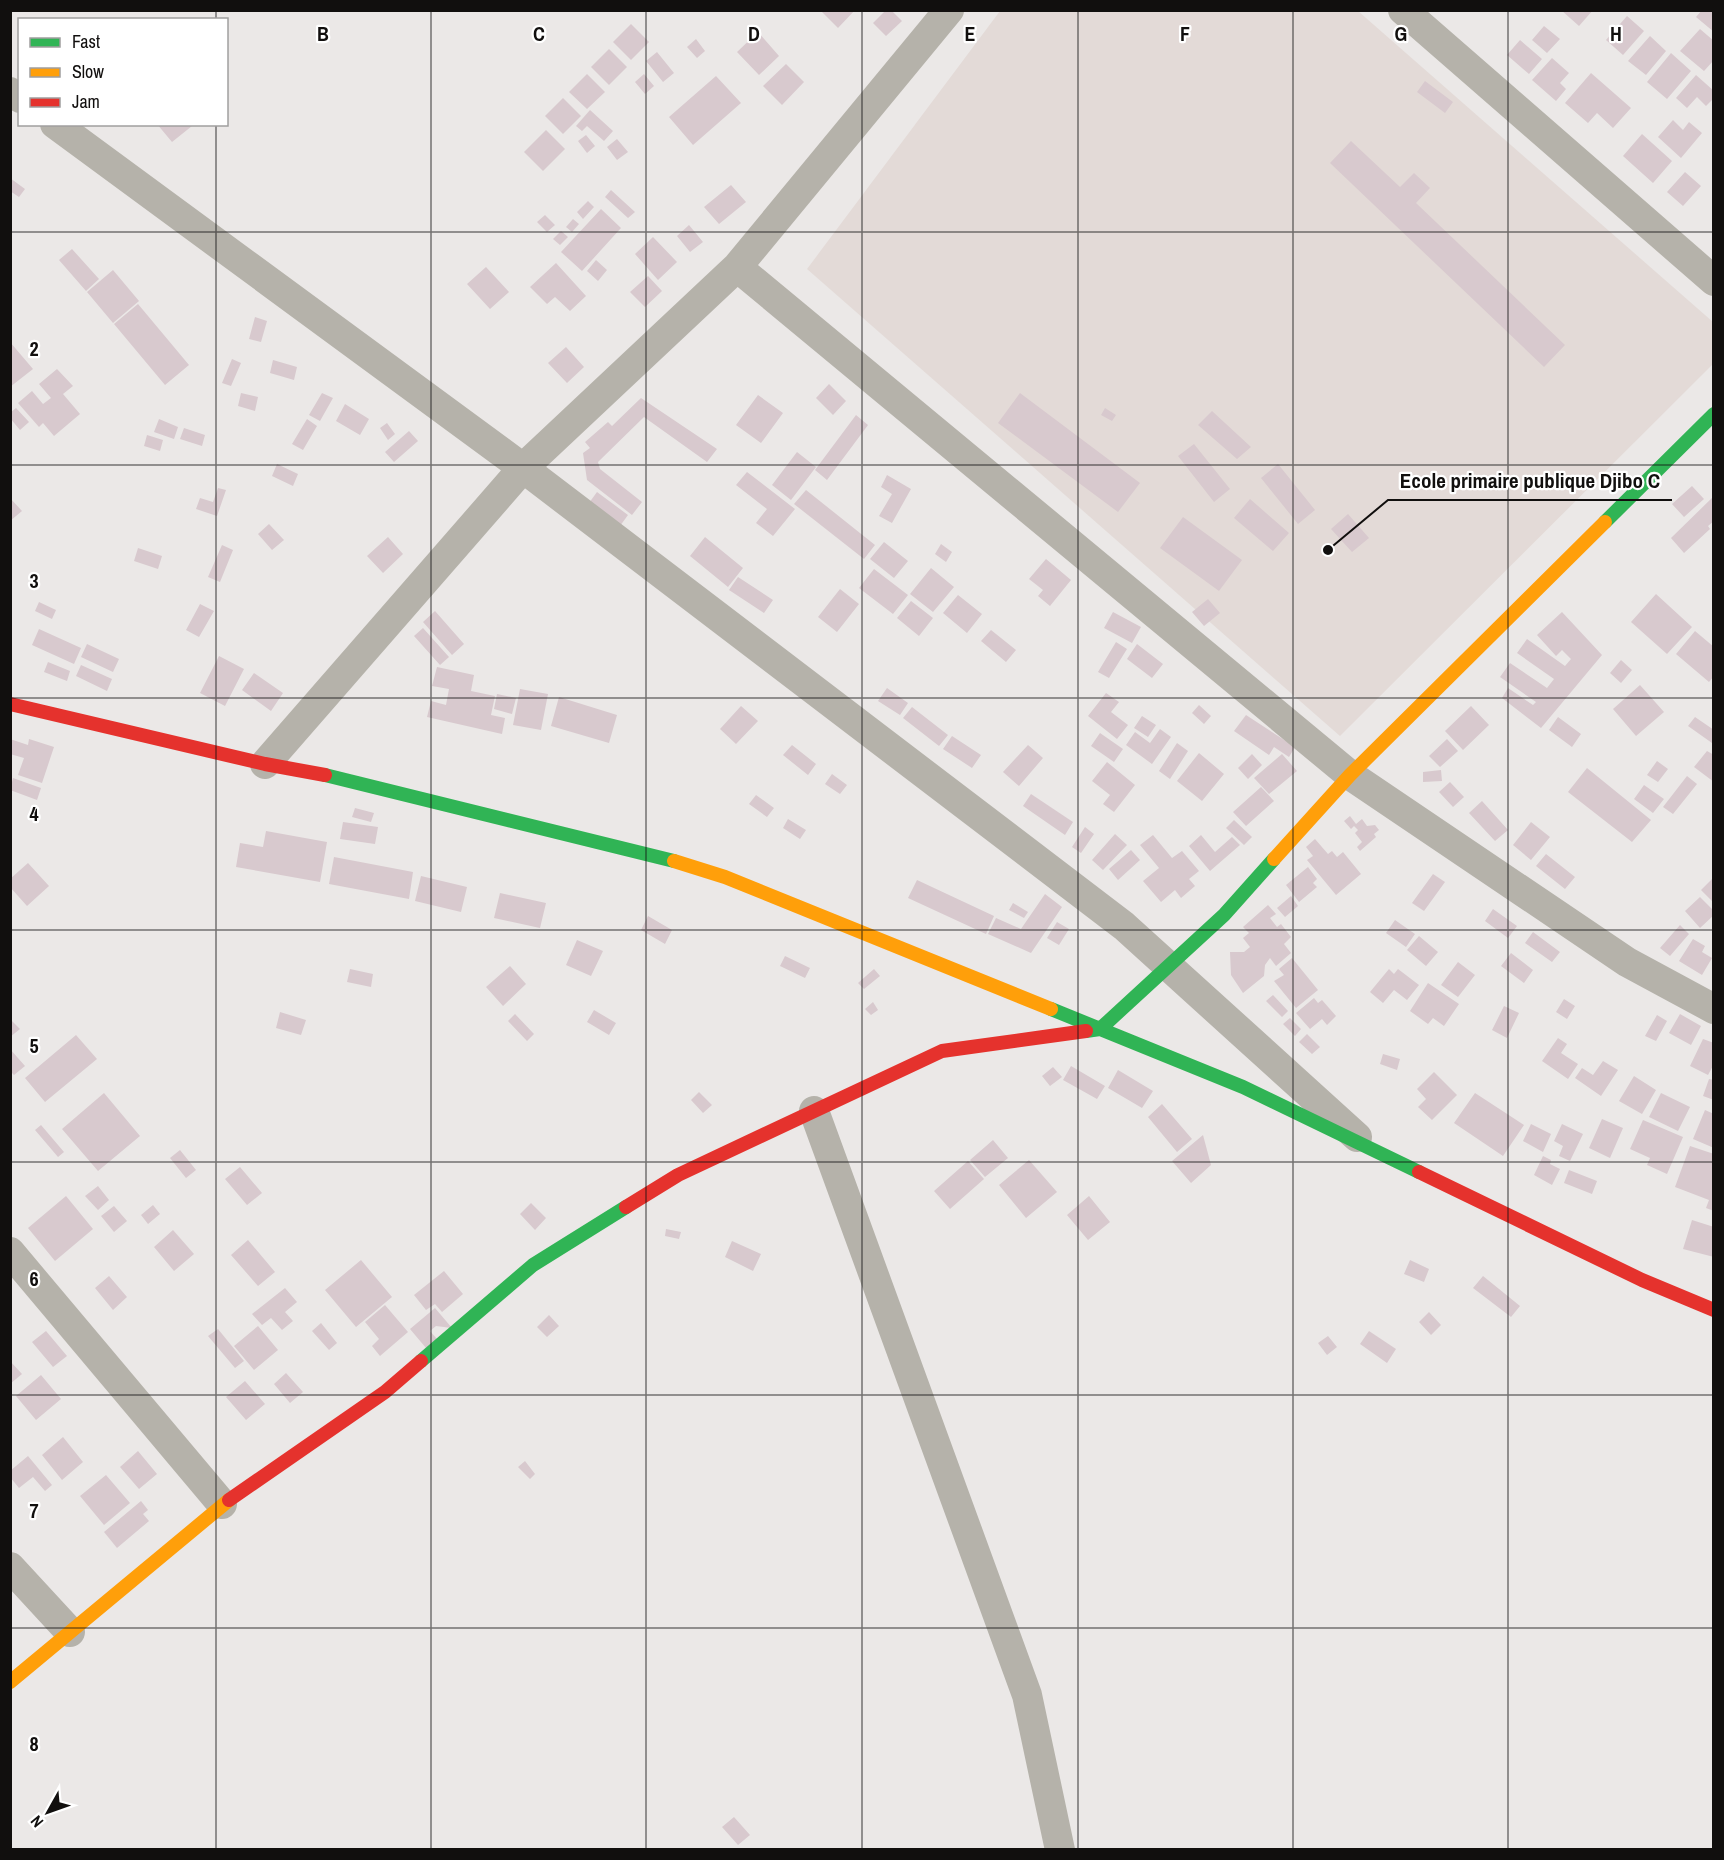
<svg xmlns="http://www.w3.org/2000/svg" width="1724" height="1860" font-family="'Archivo Narrow',sans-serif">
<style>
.built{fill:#e3dad7}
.building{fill:#d8c9ce}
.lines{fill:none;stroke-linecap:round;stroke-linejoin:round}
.street{stroke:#b5b2aa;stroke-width:30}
.fast{stroke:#30b455;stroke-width:14}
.slow{stroke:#ff9f0a;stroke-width:14}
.jam{stroke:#e5322d;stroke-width:14}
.grid{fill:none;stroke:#110f0e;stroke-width:1.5;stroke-opacity:0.55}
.grid-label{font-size:20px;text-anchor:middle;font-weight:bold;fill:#110f0e;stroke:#fff;stroke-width:4.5;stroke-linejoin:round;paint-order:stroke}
.leader{fill:none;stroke:#110f0e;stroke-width:2}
.callout-dot{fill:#110f0e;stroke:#fff;stroke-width:2}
.callout-label{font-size:21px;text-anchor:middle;font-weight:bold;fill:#110f0e;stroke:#fff;stroke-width:4.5;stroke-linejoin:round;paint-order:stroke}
</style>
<rect width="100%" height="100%" fill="#ebe8e7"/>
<!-- built -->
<path class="built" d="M1000 11H1358L1713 322V364L1340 736 807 269Z"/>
<!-- building -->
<path class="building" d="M820 10H855L838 28Z
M886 10H891L902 21 886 36 873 23Z
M1561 10H1593L1579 26Z
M1702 10H1714V32L1696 17Z
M1627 16 1644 31 1623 55 1606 40Z
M631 24 649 42 631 60 613 42Z
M1544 26 1560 39 1547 53 1532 40Z
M1700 29 1714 41V60L1704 71 1680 51Z
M758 32 779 56 759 75 737 52Z
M1650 36 1666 51 1646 75 1628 61Z
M696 39 705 51 697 58 687 47Z
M1520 40 1542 59 1529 74 1507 55Z
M609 49 627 67 609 85 591 67Z
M657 52 674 73 663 82 646 61Z
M1671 53 1691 71 1667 99 1647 82Z
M1552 58 1569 73 1560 83 1566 89 1556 101 1532 80Z
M786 64 804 82 782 105 763 86Z
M1591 73 1631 108 1613 128 1597 113 1588 123 1565 103Z
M587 74 605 92 587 109 569 92Z
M644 74 654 86 645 94 635 82Z
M1696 75 1714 91V98L1706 106 1697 97 1687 108 1676 98Z
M716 76 741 103 693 145 669 117Z
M1425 81 1453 102 1445 113 1417 92Z
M563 98 581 116 563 134 545 116Z
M590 110 613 131 604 141 587 126 582 131 576 126Z
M1673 120 1683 130 1689 122 1702 133 1681 158 1658 137Z
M157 124H191L192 126 172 142Z
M546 130 565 149 543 171 524 152Z
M1642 134 1672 161 1653 183 1623 156Z
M586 135 595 146 587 153 578 141Z
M617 139 628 152 617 160 607 147Z
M1351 141 1400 187 1414 173 1430 188 1416 203 1565 345 1544 367 1330 163Z
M1685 172 1701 186 1683 206 1667 192Z
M10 178 25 189 19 197 10 191Z
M731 185 746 202 719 224 704 207Z
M611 190 635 212 628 218 605 197Z
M588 201 594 207 583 219 577 212Z
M601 209 621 228 582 271 561 252Z
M545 215 555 225 547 232 537 222Z
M573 219 579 224 572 232 566 227Z
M689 225 703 242 690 252 677 236Z
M561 231 568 237 560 245 553 239Z
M653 237 677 262 658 280 635 254Z
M72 249 99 279 86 291 59 260Z
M596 260 607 270 598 281 587 271Z
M556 263 586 296 570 311 555 297 547 304 530 287Z
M486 267 509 292 490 309 467 284Z
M113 270 139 301 113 323 87 292Z
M648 276 662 291 645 307 630 292Z
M138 304 189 365 165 385 114 324Z
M255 317 267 321 261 342 249 339Z
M10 342 33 369 10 387Z
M566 347 584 367 567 383 548 363Z
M232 359 241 363 231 386 222 383Z
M273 360 297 367 294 380 270 373Z
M57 369 73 386 63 394 80 414 54 436 43 423 39 427 18 403 32 391 43 404 51 398 39 384Z
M829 384 846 401 833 415 816 398Z
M241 393 258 397 255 411 238 406Z
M322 393 333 398 320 421 309 415Z
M1020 393 1140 483 1118 512 998 423Z
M758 395 783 413 761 443 736 425Z
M641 398 717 449 707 462 644 417 598 462 600 469 642 502 632 515 587 480 583 453 590 448 585 442 608 422 612 426Z
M345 404 369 419 360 435 336 421Z
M16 408 29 422 20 430 10 418V413Z
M1105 408 1116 415 1112 421 1101 415Z
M1212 411 1251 447 1237 459 1198 425Z
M856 415 868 425 827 480 815 470Z
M159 419 178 427 174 439 154 432Z
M307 419 317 426 303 450 292 444Z
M387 423 395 434 388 440 380 428Z
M184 428 205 435 202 446 180 439Z
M409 431 418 441 394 462 385 452Z
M147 435 163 440 160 451 144 446Z
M1194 444 1230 489 1214 502 1178 456Z
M797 452 816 467 791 500 772 485Z
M277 464 298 474 293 486 272 476Z
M1278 464 1315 510 1298 524 1261 478Z
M747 472 795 509 773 536 756 523 767 509 736 485Z
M887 475 911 489 892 523 879 516 892 494 881 487Z
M1692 486 1704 499 1684 517 1672 504Z
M218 488 226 490 217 516 196 509 200 498 213 502Z
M806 490 875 545 864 559 794 504Z
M597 492 628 515 620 526 589 503Z
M1714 496V521L1708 526 1710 529 1684 553 1671 538Z
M10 498 22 511 10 521Z
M1250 499 1289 533 1273 551 1234 518Z
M1348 514 1369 538 1352 552 1331 529Z
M1183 517 1242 560 1219 591 1160 548Z
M269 524 284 540 272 550 258 534Z
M388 537 403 554 383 573 367 556Z
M705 537 743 568 728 587 690 556Z
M884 542 908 561 894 578 870 559Z
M941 544 952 552 946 562 935 554Z
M222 545 233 550 220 582 208 577Z
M138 548 162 556 158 569 134 561Z
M1046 559 1071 580 1050 606 1038 596 1043 590 1029 579Z
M931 568 954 587 933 612 910 594Z
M874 569 908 595 893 614 859 588Z
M738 577 773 600 764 613 729 590Z
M840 589 859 604 837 632 818 617Z
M1656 594 1692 627 1667 654 1631 622Z
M958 595 982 614 967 633 943 613Z
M1208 599 1220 613 1204 626 1192 612Z
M911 601 933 618 919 636 897 618Z
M39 602 56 610 52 619 35 611Z
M200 604 214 611 199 637 186 630Z
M435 611 464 644 452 655 423 622Z
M1113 612 1141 627 1132 643 1104 628Z
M1562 612 1602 655 1541 728 1502 698 1508 688 1533 705 1536 702 1500 677 1510 663 1547 688 1554 679 1517 653 1527 639 1565 666 1571 659 1562 650 1556 656 1537 635Z
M423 628 449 657 440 665 414 636Z
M39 629 81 648 74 664 32 645Z
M991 630 1016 650 1006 662 981 641Z
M1695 631 1714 647V676L1709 682 1676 654Z
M1116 642 1127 649 1109 678 1098 672Z
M87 644 119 659 113 672 81 657Z
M1137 644 1163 664 1152 678 1127 659Z
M219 656 244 669 225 706 200 693Z
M1621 660 1632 670 1621 683 1610 673Z
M48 662 70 671 67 681 44 672Z
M81 665 112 679 107 691 76 676Z
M437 667 474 675 471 691 495 696 491 715 505 718 502 734 427 717 431 701 446 705 449 689 432 686Z
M254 673 283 693 271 711 242 690Z
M1640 685 1664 712 1636 736 1613 709Z
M887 688 908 703 900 715 878 701Z
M520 689 548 694 541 730 513 725Z
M1106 693 1119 702 1111 712 1128 725 1117 739 1088 716Z
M497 694 516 698 512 714 494 709Z
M559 697 617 715 609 743 551 726Z
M1199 705 1211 716 1204 724 1192 713Z
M741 706 758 721 736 744 720 729Z
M1471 706 1489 725 1463 750 1445 731Z
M912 707 948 735 939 746 903 718Z
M1246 715 1295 747 1289 757 1274 747 1269 755 1234 731Z
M1142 716 1156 725 1148 737 1134 728Z
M1558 717 1581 734 1572 747 1549 730Z
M1695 717 1714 730 1712 743 1688 726Z
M1160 729 1171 737 1152 764 1126 745 1135 732 1150 743Z
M1100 733 1123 749 1114 762 1091 746Z
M952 736 981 755 972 768 943 749Z
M10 739 28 745 29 739 54 747 42 783 18 775 24 758 10 754Z
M1447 739 1458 751 1440 767 1429 756Z
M1177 743 1188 751 1170 779 1159 771Z
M792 745 816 764 808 775 783 755Z
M1028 745 1043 758 1019 786 1003 772Z
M1707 751 1714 755V782L1694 767Z
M1199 753 1224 774 1202 801 1177 781Z
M1252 754 1262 765 1248 779 1238 768Z
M1282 754 1297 771 1269 794 1254 778Z
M1657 761 1668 769 1658 782 1647 775Z
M1107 762 1135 785 1114 812 1103 804 1110 795 1092 781Z
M1587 768 1651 820 1632 842 1568 792Z
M1441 770 1442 781 1423 782V772Z
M832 774 847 785 840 794 825 784Z
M1687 776 1697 784 1673 814 1663 807Z
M13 778 41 788 37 800 10 790Z
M1450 782 1464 797 1453 807 1439 792Z
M1644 785 1664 799 1653 813 1634 799Z
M1261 787 1274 801 1246 826 1233 812Z
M1031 794 1073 822 1065 835 1023 806Z
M756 795 774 808 767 817 749 804Z
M1482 801 1508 830 1495 841 1469 813Z
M355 808 374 813 371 822 352 817Z
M1350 816 1356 824 1362 819 1367 826 1375 825 1379 830 1374 834 1376 837 1360 851 1357 847 1362 842 1355 833 1358 830 1354 826 1351 829 1344 821Z
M788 819 806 830 800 839 783 828Z
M1234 820 1252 837 1244 845 1226 828Z
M343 822 378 827 375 844 340 839Z
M1531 822 1550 837 1531 860 1513 845Z
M1085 827 1094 834 1081 853 1072 847Z
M266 831 327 842 320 882 236 867 240 843 263 847Z
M1115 834 1127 845 1103 870 1092 860Z
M1153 835 1172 858 1182 851 1199 871 1189 879 1195 886 1181 898 1175 890 1161 902 1143 881 1159 868 1140 845Z
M1201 835 1215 852 1232 837 1240 845 1210 871 1189 846Z
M1315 839 1328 854 1332 851 1337 857 1343 852 1361 874 1336 895 1307 860 1313 856 1306 847Z
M1131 850 1140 860 1118 880 1109 869Z
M1546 854 1575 877 1565 889 1536 866Z
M334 857 413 872 409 899 329 884Z
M28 863 49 886 27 906 10 887V879Z
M1308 867 1317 879 1313 883 1317 887 1299 902 1286 885Z
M1433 874 1445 882 1424 911 1412 903Z
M421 876 467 887 461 912 415 901Z
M1714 877V903L1701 890Z
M917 880 994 916 986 934 908 898Z
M500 893 546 903 540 928 494 918Z
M1045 894 1062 907 1031 953 988 934 996 918 1021 929Z
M1291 896 1298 906 1285 917 1277 908Z
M1700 897 1714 911V915L1700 928 1685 911Z
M1013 903 1028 912 1024 918 1009 910Z
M1268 905 1276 914 1270 918 1277 927 1281 924 1291 937 1284 944 1291 953 1276 966 1270 958 1265 965 1264 976 1243 993 1231 975 1230 952H1244L1250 947 1243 938 1249 933 1243 927Z
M1493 909 1517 926 1508 938 1485 921Z
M648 916 672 930 665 944 641 930Z
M1395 920 1415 934 1406 947 1386 933Z
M1057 922 1069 929 1059 945 1047 938Z
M1680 925 1689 934 1670 956 1660 948Z
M1533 932 1560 952 1552 962 1525 943Z
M1419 936 1438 952 1426 966 1407 950Z
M1693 939 1705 946 1702 952 1712 958 1702 975 1679 961Z
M577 940 603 951 591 976 566 965Z
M1511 953 1533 970 1524 983 1501 966Z
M785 956 810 968 805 978 780 966Z
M1292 958 1318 990 1296 1008 1274 981 1284 975 1279 969Z
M1458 962 1475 975 1458 997 1441 985Z
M510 966 526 984 503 1006 486 987Z
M350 969 373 974 371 987 347 982Z
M874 969 880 976 864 989 858 983Z
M1389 969 1394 974 1398 969 1419 985 1407 1000 1394 990 1383 1003 1370 992Z
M1428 983 1459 1004 1444 1026 1433 1018 1428 1024 1410 1011Z
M1273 995 1288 1011 1282 1017 1266 1001Z
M1314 998 1318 1003 1322 1000 1336 1016 1327 1025 1322 1019 1310 1029 1296 1013Z
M1564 999 1575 1006 1567 1019 1556 1012Z
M873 1002 878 1010 871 1015 865 1009Z
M1504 1006 1519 1013 1507 1038 1492 1030Z
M594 1010 616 1023 609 1035 587 1022Z
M280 1012 306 1020 301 1035 276 1028Z
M515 1014 534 1034 527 1041 508 1021Z
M1680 1014 1701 1026 1691 1045 1669 1033Z
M1657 1015 1667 1021 1656 1041 1645 1036Z
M1290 1018 1301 1029 1295 1036 1283 1024Z
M10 1019 20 1029 10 1037Z
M1307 1034 1320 1047 1312 1054 1299 1042Z
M76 1035 97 1059 45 1102 25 1078Z
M1558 1038 1567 1044 1561 1053 1578 1064 1568 1079 1542 1061Z
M1703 1039 1714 1043V1064L1708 1075 1690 1066Z
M10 1049 25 1066 14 1075 10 1071Z
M1383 1054 1400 1059 1397 1070 1380 1064Z
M1603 1061 1618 1070 1601 1096 1575 1078 1582 1068 1593 1075Z
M1071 1066 1105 1086 1097 1099 1063 1080Z
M1053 1067 1062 1077 1050 1086 1042 1076Z
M1118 1070 1153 1091 1142 1108 1108 1088Z
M1434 1072 1457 1095 1432 1120 1418 1107 1426 1099 1417 1089Z
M1634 1076 1656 1090 1642 1114 1619 1101Z
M1709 1079 1714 1080V1100L1703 1096Z
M699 1092 712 1105 703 1113 691 1100Z
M104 1093 140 1136 98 1171 62 1129Z
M1475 1093 1524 1125 1503 1156 1454 1123Z
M1661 1093 1690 1107 1678 1131 1649 1117Z
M1162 1104 1192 1139 1177 1152 1148 1117Z
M1705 1110 1714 1114V1148L1693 1139Z
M1602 1119 1623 1128 1610 1158 1589 1148Z
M1643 1120 1683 1137 1667 1174 1647 1165 1650 1158 1630 1149Z
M1531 1124 1551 1134 1543 1152 1523 1141Z
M1562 1124 1583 1134 1570 1161 1559 1156 1563 1146 1554 1141Z
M41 1125 64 1152 58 1157 35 1130Z
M1203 1135 1211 1165 1191 1183 1172 1161Z
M993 1140 1008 1158 985 1177 970 1160Z
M1690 1146 1714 1154V1211L1706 1208 1709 1200 1675 1187Z
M180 1150 196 1170 186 1178 170 1158Z
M1543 1156 1551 1160 1550 1164 1560 1169 1552 1185 1534 1175Z
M1029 1160 1057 1192 1026 1218 999 1185Z
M968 1161 984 1179 950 1209 934 1191Z
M240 1167 262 1193 247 1205 225 1179Z
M1569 1170 1597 1181 1592 1194 1564 1183Z
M98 1186 109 1200 98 1210 85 1196Z
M66 1196 93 1229 55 1261 28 1228Z
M1089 1196 1110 1222 1088 1240 1067 1215Z
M531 1203 546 1218 535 1230 520 1214Z
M153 1205 160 1214 148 1224 141 1215Z
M114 1206 127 1221 114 1232 101 1216Z
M1692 1220 1714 1227V1257L1683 1249Z
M666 1229 681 1232 679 1239 665 1236Z
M173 1230 194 1254 174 1271 154 1247Z
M248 1240 275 1272 258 1286 231 1255Z
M732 1241 761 1254 753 1271 725 1257Z
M361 1260 392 1297 356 1327 325 1290Z
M1410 1260 1429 1269 1424 1282 1404 1274Z
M444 1271 463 1294 442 1312 435 1304 426 1310 414 1295Z
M109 1276 127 1297 113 1310 95 1288Z
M1483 1276 1520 1306 1511 1317 1473 1288Z
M285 1288 297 1302 285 1312 293 1321 282 1330 271 1318 262 1325 252 1314Z
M385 1305 408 1332 380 1356 372 1346 379 1339 365 1322Z
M435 1308 452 1328 436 1326 430 1331 437 1339 426 1348 410 1329Z
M1429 1312 1441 1325 1431 1335 1419 1322Z
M549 1315 559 1326 547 1337 537 1327Z
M321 1323 337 1343 329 1350 312 1331Z
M258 1326 278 1350 254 1370 234 1346Z
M218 1329 244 1361 235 1368 208 1336Z
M46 1331 67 1356 53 1367 32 1342Z
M1369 1331 1396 1349 1387 1363 1360 1344Z
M1328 1336 1337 1347 1327 1355 1318 1343Z
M10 1361 22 1374 10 1384Z
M286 1373 303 1392 290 1403 274 1384Z
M41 1375 61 1399 36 1420 16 1396Z
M245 1381 265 1404 246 1420 226 1397Z
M63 1437 83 1462 62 1480 42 1455Z
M138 1451 157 1474 139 1489 120 1467Z
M28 1456 52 1485 45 1491 33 1477 19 1488 10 1477V1471Z
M525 1461 535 1474 530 1479 518 1467Z
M106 1475 130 1503 104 1525 80 1496Z
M141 1501 148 1510 143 1514 149 1521 117 1548 104 1532Z
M734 1817 750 1835 738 1845 722 1827Z"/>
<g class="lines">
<!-- street -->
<path class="street" d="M1403 10 1714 281
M10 92 20 98
M55 124 523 468 1124 926 1357 1137
M737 267 1350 775 1627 962 1714 1009
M265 764 523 468 737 267 949 10
M814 1111 1027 1695 1060 1850
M10 1252 222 1504
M10 1567 70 1632"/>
<!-- fast -->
<path class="fast" d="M1605 522 1714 414
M325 775 674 861
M1051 1009 1243 1087 1419 1172
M1086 1031 1100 1029 1224 915 1274 859
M421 1361 533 1265 626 1207"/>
<!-- slow -->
<path class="slow" d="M1274 859 1350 775 1605 522
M674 861 725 877 1051 1009
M10 1682 229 1500"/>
<!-- jam -->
<path class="jam" d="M10 704 265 764 325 775
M1419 1172 1642 1280 1714 1310
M626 1207 678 1175 942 1051 1086 1031
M229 1500 385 1392 421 1361"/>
</g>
<!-- grid -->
<path class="grid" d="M216 10V20M431 10V1850M646 10V1850M862 10V1850M1078 10V1850M1293 10V1850M1508 10V1850M216 124V1850M10 232H1714M10 465H1714M10 698H1714M10 930H1714M10 1162H1714M10 1395H1714M10 1628H1714"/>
<g class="grid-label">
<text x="323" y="41">B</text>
<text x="539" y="41">C</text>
<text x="754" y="41">D</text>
<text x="970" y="41">E</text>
<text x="1185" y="41">F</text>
<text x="1401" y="41">G</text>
<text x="1616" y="41">H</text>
<text x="34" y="356">2</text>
<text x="34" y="588">3</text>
<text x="34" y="821">4</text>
<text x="34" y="1053">5</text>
<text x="34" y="1286">6</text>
<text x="34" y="1518">7</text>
<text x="34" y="1751">8</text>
</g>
<!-- callouts -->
<path class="leader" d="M1328 550L1388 500H1672"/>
<circle class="callout-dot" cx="1328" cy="550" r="6"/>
<g class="callout-label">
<text x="1530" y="488">Ecole primaire publique Djibo C</text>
</g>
<!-- border -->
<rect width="1724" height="1860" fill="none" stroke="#110f0e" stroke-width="24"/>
<!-- legend -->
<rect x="18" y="18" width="210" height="108" fill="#ffffff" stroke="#a09f9f" stroke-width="1.5"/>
<rect x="30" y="38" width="30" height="9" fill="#30b455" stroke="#a09f9f" stroke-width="1.5"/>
<text x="72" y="48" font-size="18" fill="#110f0e">Fast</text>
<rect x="30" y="68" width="30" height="9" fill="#ff9f0a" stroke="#a09f9f" stroke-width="1.5"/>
<text x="72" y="78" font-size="18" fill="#110f0e">Slow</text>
<rect x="30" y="98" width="30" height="9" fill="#e5322d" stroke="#a09f9f" stroke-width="1.5"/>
<text x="72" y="108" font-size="18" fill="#110f0e">Jam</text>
<!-- north arrow -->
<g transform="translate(48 1812) rotate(230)" stroke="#ffffff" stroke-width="4.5" paint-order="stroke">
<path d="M0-4.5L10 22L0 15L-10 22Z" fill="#110f0e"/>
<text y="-9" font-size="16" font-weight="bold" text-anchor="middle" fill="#110f0e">N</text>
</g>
</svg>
